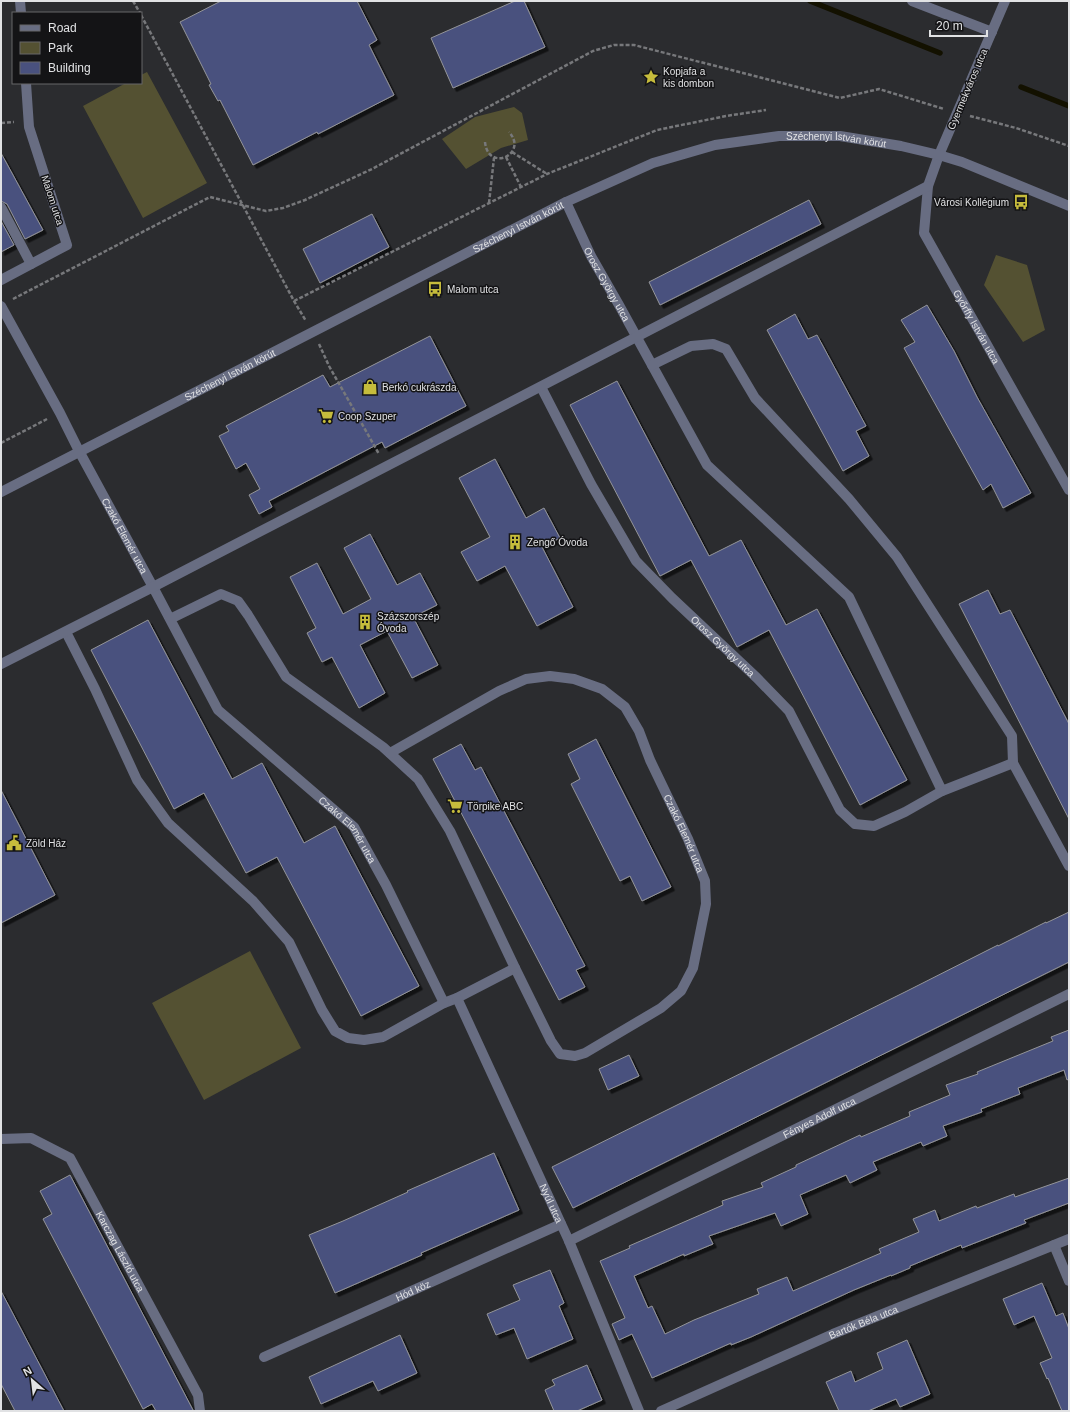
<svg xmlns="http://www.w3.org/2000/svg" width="1070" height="1412" font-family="Arial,sans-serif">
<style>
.green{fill:#545132}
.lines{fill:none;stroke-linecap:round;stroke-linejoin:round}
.stream{stroke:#131100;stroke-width:5.5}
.building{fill:#49517e;stroke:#949599;filter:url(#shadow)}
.path{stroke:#77787b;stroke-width:2.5;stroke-dasharray:4 2;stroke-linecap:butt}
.minor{stroke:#686d82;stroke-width:10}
.labels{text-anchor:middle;stroke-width:3;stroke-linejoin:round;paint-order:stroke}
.poi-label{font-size:10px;fill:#e1e2e4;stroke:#141416;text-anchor:start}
.street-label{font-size:10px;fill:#e1e2e4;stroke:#141416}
</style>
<defs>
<filter id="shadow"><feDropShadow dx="3.5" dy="3.5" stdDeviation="0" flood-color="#0009"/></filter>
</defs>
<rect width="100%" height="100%" fill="#2b2c2f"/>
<!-- green -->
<path class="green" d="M147 72 207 183 143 218 83 106 126 83H141V75Z
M514 107 522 113 528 140 501 148 466 169 442 139 475 117Z
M996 255 1027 265 1045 330 1023 342 984 285Z
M250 951 301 1048 204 1100 152 1003Z"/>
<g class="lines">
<!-- stream -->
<path class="stream" d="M810 1 940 53
M1021 87 1069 106"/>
</g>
<!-- building -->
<path class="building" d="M221 1H357L377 40 369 45 394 95 318 134 317 132 253 165 220 100 218 101 209 85 211 84 180 22Z
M515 1H524L545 47 453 88 431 38Z
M1 153 43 230 25 239 7 204 1 201Z
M809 200 821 224 660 305 649 282Z
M372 214 389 247 320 283 303 249Z
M1 221 14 245 1 252Z
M927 305 954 351 977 397 1031 493 1003 508 991 484 983 490 904 348 915 342 901 320Z
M795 314 808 339 817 335 866 426 856 431 869 456 843 471 767 330Z
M430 336 466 406 385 448 382 442 269 501 272 507 259 514 249 495 260 489 246 463 236 469 219 436 229 431 226 426 323 375 330 387Z
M617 381 709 556 741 540 786 625 817 609 907 780 860 805 769 630 737 647 691 560 660 576 570 405Z
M495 459 526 518 544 508 560 538 542 547 573 607 537 626 505 566 477 581 461 552 490 537 459 478Z
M370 534 397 585 420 573 437 605 413 617 438 665 412 678 387 631 360 645 385 693 359 708 332 657 322 662 307 633 316 628 290 577 317 563 343 614 371 599 344 548Z
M988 590 1000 614 1010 610 1069 724V819L959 604Z
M148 620 232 779 262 763 304 843 335 826 419 986 361 1016 277 857 246 873 204 793 174 809 91 650Z
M596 739 671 887 642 901 630 876 620 881 571 784 580 779 568 754Z
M461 744 475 770 481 767 585 966 576 970 585 987 559 1000 433 759Z
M1 790 55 895 1 923Z
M1069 912V962L573 1208 552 1167 907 991 998 945V946L1046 922V923Z
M1069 1030V1079L1067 1080 1064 1070 1018 1088 1020 1094 981 1109 982 1112 943 1126 947 1136 923 1146 921 1142 873 1162 877 1170 850 1183 846 1175 800 1195 808 1214 781 1226 775 1213 709 1236 713 1244 684 1256V1254L634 1276 648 1308 652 1306 665 1334 694 1320 759 1294 757 1289 787 1277 793 1291 881 1253 879 1249 919 1232 913 1219 935 1210 939 1221 976 1206 977 1208 1014 1194 1015 1197 1069 1178V1203L1024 1220 1026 1223 962 1248 961 1245 910 1266V1268L891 1276V1275L854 1290 751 1337 731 1345V1343L652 1378 632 1334 619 1340 612 1324 625 1318 600 1261 630 1248 629 1246 723 1205 722 1201 763 1187 761 1183 796 1167V1165L860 1135 861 1137 910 1116 909 1112 950 1095 946 1085 978 1074 977 1072 1053 1041 1051 1037Z
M629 1055 639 1076 608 1090 599 1069Z
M494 1153 519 1210 421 1253 422 1255 335 1293 309 1235 343 1221 408 1192 407 1191Z
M70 1175 193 1410V1411H156L152 1404 143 1409 43 1219 52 1214 40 1191Z
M550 1270 564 1303 559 1306 573 1339 527 1359 514 1328 496 1335 487 1314 520 1300 513 1285Z
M1042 1283 1056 1316 1063 1313 1069 1329V1411H1062L1048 1378 1047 1379 1040 1363 1052 1358 1034 1316 1014 1325 1003 1299Z
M1 1291 64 1411H15L1 1384Z
M400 1335 417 1373 378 1391 373 1381 321 1404 309 1377Z
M907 1340 930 1394 900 1407 896 1399 868 1411H839L826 1382 851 1371 855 1382 883 1369 877 1353Z
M587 1365 602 1400 577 1411H554L545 1390 555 1385 552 1380Z"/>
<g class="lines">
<!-- path -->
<path class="path" d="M133 1 140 13
M141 15 294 301 306 321
M970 116 1016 128 1069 146
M1 123 14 122
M485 142C488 173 529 154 509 132
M512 152 547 174
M506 157 521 187
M489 203 494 158
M13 299 210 197 266 211 283 208 305 200 372 169 593 51 614 45H634L840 98 879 89 944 109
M294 301 547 174 657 130 726 116 766 110
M319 344 329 366 379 454
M1 443 47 419"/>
<!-- minor -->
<g class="minor">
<path d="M20 1 21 13"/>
<path d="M912 1 992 32"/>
<path id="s1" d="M1005 1 939 155 928 186 924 233 1069 490"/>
<path id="s2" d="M566 202 591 256 619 305 707 465 849 597 942 791 1013 763"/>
<path d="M1 207 31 264"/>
<path d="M1 280 67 245 29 127 26 83"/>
<path id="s3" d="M1 306 60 413 79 451 153 587 218 710 354 827 386 885 444 1003 457 998 515 968 450 831 418 779 383 747 286 677 248 615 238 601 221 594 170 619"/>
<path d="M652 365 691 346 713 344 726 349 755 398 849 499 897 557 1012 736 1013 763 1069 866"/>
<path id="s4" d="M541 387 591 484 636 561 672 598 757 678 789 711 840 810 855 824 874 826 905 812 942 791"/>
<path id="s5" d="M1 492 566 202 653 163 715 145 779 136H840L901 146 939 155 962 162 1069 206"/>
<path d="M66 632 95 689 137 780 168 823 253 901 289 942 322 1010 335 1031 348 1038 364 1040 383 1037 444 1003"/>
<path d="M1 664 153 587 928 186"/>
<path id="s6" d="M390 753 499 691 526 679 550 676 574 679 602 689 625 707 639 731 650 760 688 839 705 881 706 904 693 968 681 991 661 1008 585 1053 575 1056 560 1054 551 1041 515 968"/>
<path id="s7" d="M457 998 569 1241 639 1411"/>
<path id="s8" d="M1 1139 31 1138 70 1158 198 1395 200 1411"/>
<path id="s9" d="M569 1241 1069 994"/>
<path d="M1054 1245 1069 1281"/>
<path id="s10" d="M264 1357 561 1224"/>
<path id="s11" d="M661 1411 833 1334 1069 1239"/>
</g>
</g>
<!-- icons -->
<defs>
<g id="sight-bare" transform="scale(1.2)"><path d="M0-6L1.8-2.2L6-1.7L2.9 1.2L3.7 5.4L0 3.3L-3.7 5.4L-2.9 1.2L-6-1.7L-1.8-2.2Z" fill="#c6bc3c" stroke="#141416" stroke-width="2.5" paint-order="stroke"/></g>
<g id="bus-bare" transform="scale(1.2)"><path d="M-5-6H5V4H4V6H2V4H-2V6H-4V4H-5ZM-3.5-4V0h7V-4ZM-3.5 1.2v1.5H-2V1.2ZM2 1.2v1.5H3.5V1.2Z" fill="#c6bc3c" stroke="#141416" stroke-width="2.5" paint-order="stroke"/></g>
<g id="shop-bare" transform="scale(1.2)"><path d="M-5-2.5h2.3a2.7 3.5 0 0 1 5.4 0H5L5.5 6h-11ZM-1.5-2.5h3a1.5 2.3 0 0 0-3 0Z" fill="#c6bc3c" stroke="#141416" stroke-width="2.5" paint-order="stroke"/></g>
<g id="supermarket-bare" transform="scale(1.2)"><path d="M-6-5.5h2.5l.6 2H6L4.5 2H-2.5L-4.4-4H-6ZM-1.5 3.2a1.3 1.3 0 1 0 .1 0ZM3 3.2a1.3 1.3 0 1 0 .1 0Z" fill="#c6bc3c" stroke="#141416" stroke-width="2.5" paint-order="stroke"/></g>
<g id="building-bare" transform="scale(1.2)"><path d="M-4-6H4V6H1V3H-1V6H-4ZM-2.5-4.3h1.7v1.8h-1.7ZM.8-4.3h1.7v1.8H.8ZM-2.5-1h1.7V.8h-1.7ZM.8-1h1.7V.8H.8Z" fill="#c6bc3c" stroke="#141416" stroke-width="2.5" paint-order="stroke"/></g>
<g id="civic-bare" transform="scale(1.2)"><path d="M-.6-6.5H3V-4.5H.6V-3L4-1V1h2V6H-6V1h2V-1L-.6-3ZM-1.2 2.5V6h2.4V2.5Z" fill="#c6bc3c" stroke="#141416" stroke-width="2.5" paint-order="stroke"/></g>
</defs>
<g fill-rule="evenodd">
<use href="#sight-bare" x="651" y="77"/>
<use href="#bus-bare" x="1021" y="202"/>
<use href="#bus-bare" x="435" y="289"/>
<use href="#shop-bare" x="370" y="387"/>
<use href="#supermarket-bare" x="326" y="416"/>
<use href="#building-bare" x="515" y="542"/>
<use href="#building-bare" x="365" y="622"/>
<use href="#supermarket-bare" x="455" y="806"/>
<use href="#civic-bare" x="14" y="843"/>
</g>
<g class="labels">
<!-- poi labels -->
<g class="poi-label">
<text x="663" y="75">Kopjafa a<tspan x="663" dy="12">kis dombon</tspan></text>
<text x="1009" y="206" text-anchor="end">Városi Kollégium</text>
<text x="447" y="293">Malom utca</text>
<text x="382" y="391">Berkó cukrászda</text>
<text x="338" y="420">Coop Szuper</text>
<text x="527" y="546">Zengő Óvoda</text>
<text x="377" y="620">Százszorszép<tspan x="377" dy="12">Óvoda</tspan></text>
<text x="467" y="810">Törpike ABC</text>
<text x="26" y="847">Zöld Ház</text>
</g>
<!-- street labels -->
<g class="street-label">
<text transform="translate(967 89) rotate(-67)" y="4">Gyermekváros utca</text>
<text dy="4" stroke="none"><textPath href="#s5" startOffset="917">Széchenyi István körút</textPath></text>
<text transform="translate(53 200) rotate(72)" y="4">Malom utca</text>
<text dy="4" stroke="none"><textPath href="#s5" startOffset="581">Széchenyi István körút</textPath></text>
<text dy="4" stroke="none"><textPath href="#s2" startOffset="92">Orosz György utca</textPath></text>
<text dy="4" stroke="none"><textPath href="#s1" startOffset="355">Győrffy István utca</textPath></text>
<text dy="4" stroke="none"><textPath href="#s5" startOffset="257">Széchenyi István körút</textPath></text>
<text dy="4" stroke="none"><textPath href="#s3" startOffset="261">Czakó Elemér utca</textPath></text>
<text dy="4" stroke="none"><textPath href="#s4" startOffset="320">Orosz György utca</textPath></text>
<text dy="4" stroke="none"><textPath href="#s3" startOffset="636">Czakó Elemér utca</textPath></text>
<text dy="4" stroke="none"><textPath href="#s6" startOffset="402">Czakó Elemér utca</textPath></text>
<text dy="4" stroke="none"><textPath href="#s9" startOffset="279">Fényes Adolf utca</textPath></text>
<text dy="4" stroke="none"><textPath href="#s7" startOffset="226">Nyúl utca</textPath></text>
<text dy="4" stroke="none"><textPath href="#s8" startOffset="180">Karczag László utca</textPath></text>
<text dy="4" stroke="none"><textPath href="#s10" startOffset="163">Hód köz</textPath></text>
<text dy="4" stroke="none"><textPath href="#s11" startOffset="221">Bartók Béla utca</textPath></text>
</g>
</g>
<!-- border -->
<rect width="1070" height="1412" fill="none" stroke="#e1e2e4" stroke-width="4"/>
<!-- legend -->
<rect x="12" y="12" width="130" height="72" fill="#141416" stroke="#666668"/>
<rect x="20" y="25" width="20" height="6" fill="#686d82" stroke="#666668"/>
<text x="48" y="32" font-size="12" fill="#e1e2e4">Road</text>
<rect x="20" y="42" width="20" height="12" fill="#545132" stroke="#666668"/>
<text x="48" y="52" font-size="12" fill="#e1e2e4">Park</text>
<rect x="20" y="62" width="20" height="12" fill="#49517e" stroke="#666668"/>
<text x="48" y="72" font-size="12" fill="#e1e2e4">Building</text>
<!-- north arrow -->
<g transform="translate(32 1380) rotate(332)" stroke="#141416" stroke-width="3" paint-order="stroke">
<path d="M0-3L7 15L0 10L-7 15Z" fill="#e1e2e4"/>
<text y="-6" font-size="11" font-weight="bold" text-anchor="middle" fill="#e1e2e4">N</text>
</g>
<!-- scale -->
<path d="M930 30v6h57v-6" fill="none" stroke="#e1e2e4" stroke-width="2"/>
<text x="936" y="30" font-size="12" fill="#e1e2e4" stroke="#141416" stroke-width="3" paint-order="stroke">20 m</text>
</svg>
